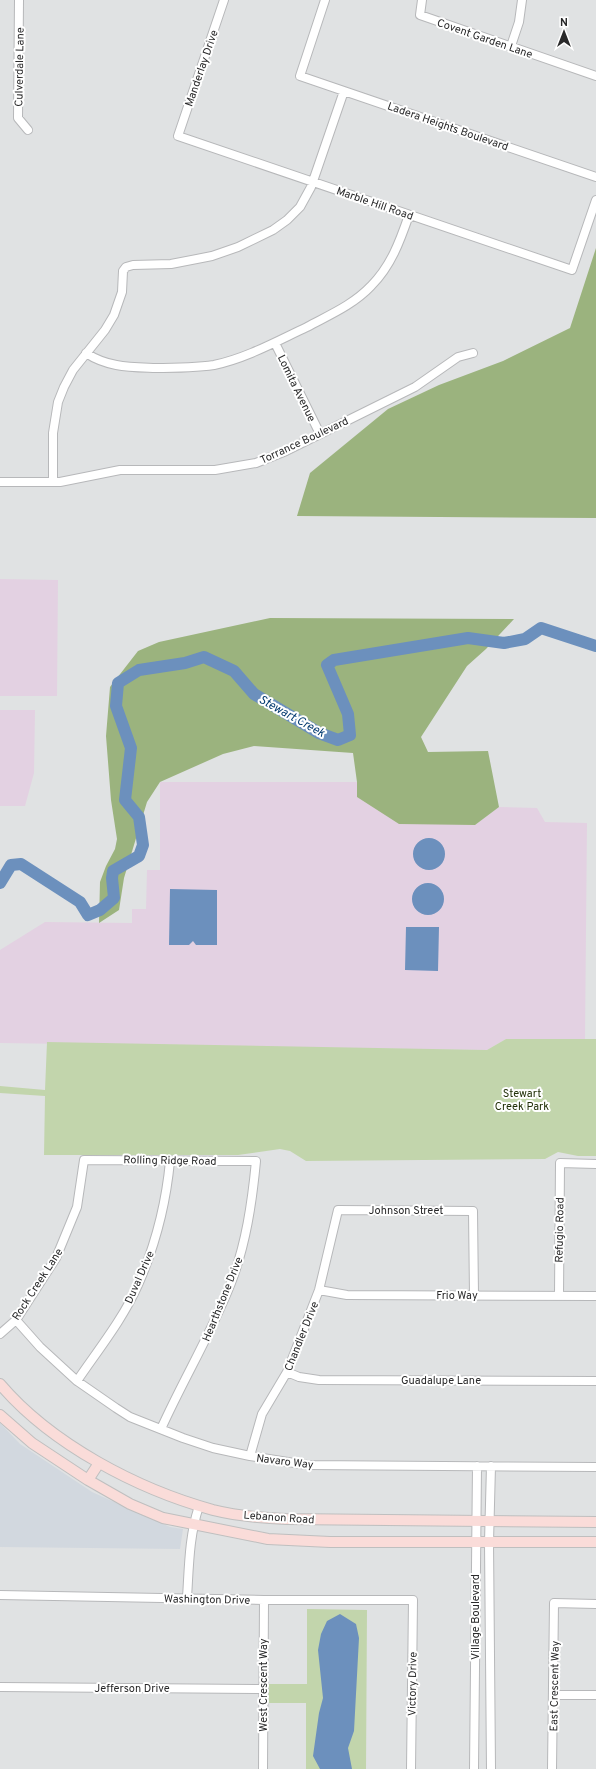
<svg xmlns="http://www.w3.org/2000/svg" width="596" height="1769" font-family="Overpass,sans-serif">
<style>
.built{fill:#d2d8df}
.industrial{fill:#e3d1e2}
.green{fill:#c2d5ac}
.forest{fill:#9bb37e}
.water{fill:#6c90bd}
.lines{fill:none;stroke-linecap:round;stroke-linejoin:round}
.river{stroke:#6c90bd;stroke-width:12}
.minor-casing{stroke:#b7b8ba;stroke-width:10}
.major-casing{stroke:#bfbfbf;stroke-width:12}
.minor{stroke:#fff;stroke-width:8}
.major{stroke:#fadcd9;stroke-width:10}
.labels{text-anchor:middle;stroke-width:4;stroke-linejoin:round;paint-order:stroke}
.street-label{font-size:11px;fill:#29292a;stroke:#fff}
.park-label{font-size:11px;fill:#213008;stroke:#fff}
.water-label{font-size:12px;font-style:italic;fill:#00386f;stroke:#fff}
</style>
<rect width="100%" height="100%" fill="#e0e2e3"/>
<!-- built -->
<path class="built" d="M0 1423 20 1444 92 1492 170 1527 183 1529 180 1549 0 1547Z"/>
<!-- industrial -->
<path class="industrial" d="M0 579 58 580 57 696H0Z
M0 710H35L34 773 25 806H0Z
M160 782H357V797L475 825 499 807 537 808 545 822 587 823 585 1039H506L487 1050 0 1043V950L45 922 132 923V909H146L147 870H160Z"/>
<!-- green -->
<path class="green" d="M506 1039H596V1156H578L558 1152 545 1159 306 1161 290 1151 280 1149 238 1155H44L45 1096 0 1093V1086L45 1090 47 1042 487 1050Z
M307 1609 367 1610 366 1769H306V1703H267L268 1684H307Z"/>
<!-- forest -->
<path class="forest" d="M596 248V518L297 516 310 473 388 409 439 385 503 361 570 328Z
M270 618 514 619 486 649 467 666 421 737 428 752 488 751 499 807 475 825 399 824 357 797V782L353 753 254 746 223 754 160 782 147 802 124 878 119 910 99 923 100 882 106 866 115 849 117 839 111 800 106 736 110 687 138 651 159 642Z"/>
<!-- water -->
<path class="water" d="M413 854a16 16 0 1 1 32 0a16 16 0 1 1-32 0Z
M412 899a16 16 0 1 1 32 0a16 16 0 1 1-32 0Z
M170 889 217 890V945H196L193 941 189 945H169Z
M406 927H439L438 971 405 970Z
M340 1614 356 1624 359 1638 354 1731 348 1748 352 1769H320L313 1756 319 1713 323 1698 318 1650 321 1634 327 1621Z"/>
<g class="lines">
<!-- river -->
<path class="river" d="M0 883 11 865 21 864 80 902 88 915 100 910 114 898 112 878 113 871 139 856 143 845 139 817 125 800 131 748 116 706 118 683 139 670 185 663 204 657 234 671 254 694 319 733 338 740 350 735 348 714 327 665 334 660 468 638 504 643 525 639 541 628 596 646"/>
<!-- minor casing -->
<g class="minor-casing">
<path id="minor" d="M19 0 18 118 28 130
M224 0 178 136 572 270 596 200
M325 0 300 76 596 177
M422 0 420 15 596 76
M511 46 519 22 522 0
M275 343 320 434
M86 353C107 367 129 367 153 368 174 368 194 368 214 365 247 358 277 341 307 327 329 315 353 305 371 286 391 266 400 241 409 215
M0 482H60L120 470H215L256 463 286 451 415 387 458 357 473 353
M53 482V433L58 402 64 387 73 370 105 330 114 315 122 292 123 271 126 267 133 265 171 264 212 256 238 247 273 230 287 220 300 207 311 187 344 91
M319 1290 347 1295 596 1296
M559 1296 560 1163 596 1164
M16 1320 40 1347 77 1381 116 1408 130 1417 183 1438 213 1448 250 1456 307 1465 596 1467
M0 1334 16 1320 56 1258 77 1207 84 1160 256 1161C252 1203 246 1244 231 1283 211 1334 183 1380 161 1429
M287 1372 299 1377 319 1380 596 1381
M77 1381C98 1350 123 1319 138 1285 155 1246 166 1204 170 1161
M250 1456 262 1414 287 1372 319 1290 338 1210 473 1211 474 1295
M0 1595 264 1600H413L411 1769
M187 1598C189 1567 189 1536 199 1506
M0 1687 264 1689
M554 1695H596
M263 1769 264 1600
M474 1769 477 1466
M491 1769 489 1542 491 1466
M552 1769 554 1603 596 1604"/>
</g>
<!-- major casing -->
<g class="major-casing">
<path id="major" d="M0 1384C51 1444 137 1489 213 1510 237 1516 261 1518 286 1519L596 1522
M0 1415 32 1443 88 1480 130 1504 163 1518 268 1539 330 1542H596
M88 1480 99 1463"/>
</g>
<!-- minor -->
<use href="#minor" class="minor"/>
<!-- major -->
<use href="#major" class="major"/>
</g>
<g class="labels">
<!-- street labels -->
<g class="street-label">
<text transform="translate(485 38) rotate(19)" y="4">Covent Garden Lane</text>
<text transform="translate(19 67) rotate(-89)" y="4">Culverdale Lane</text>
<text transform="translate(201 68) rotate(-71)" y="4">Manderlay Drive</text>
<text transform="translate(448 126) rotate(19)" y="4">Ladera Heights Boulevard</text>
<text transform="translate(375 203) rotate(19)" y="4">Marble Hill Road</text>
<text transform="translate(297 388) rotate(64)" y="4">Lomita Avenue</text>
<text transform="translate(304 440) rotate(-25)" y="4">Torrance Boulevard</text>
<text transform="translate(170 1160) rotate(1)" y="4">Rolling Ridge Road</text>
<text x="406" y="1214">Johnson Street</text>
<text transform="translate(559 1230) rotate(-89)" y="4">Refugio Road</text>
<text transform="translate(139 1277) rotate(-66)" y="4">Duval Drive</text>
<text transform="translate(37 1284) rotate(-57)" y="4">Rock Creek Lane</text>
<text x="457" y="1299">Frio Way</text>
<text transform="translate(222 1299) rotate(-68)" y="4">Hearthstone Drive</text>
<text transform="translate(301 1336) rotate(-68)" y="4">Chandler Drive</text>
<text x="441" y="1384">Guadalupe Lane</text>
<text transform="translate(285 1461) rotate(7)" y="4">Navaro Way</text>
<text transform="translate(279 1517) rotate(4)" y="4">Lebanon Road</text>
<text transform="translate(207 1599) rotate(1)" y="4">Washington Drive</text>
<text transform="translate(475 1617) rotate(-90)" y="4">Village Boulevard</text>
<text transform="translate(412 1684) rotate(-89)" y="4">Victory Drive</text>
<text transform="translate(263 1685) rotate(-90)" y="4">West Crescent Way</text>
<text transform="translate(554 1686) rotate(-89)" y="4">East Crescent Way</text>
<text x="132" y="1692">Jefferson Drive</text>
</g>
<!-- park labels -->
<g class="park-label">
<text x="522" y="1097">Stewart<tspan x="522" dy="13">Creek Park</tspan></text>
</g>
<!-- water labels -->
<g class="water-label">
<text transform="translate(292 716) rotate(29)" y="4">Stewart Creek</text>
</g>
</g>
<!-- north arrow -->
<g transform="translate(564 32)" stroke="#ffffff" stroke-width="3" paint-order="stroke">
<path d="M0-3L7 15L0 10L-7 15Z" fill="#29292a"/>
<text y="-6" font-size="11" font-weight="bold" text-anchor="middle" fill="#29292a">N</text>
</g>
</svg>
